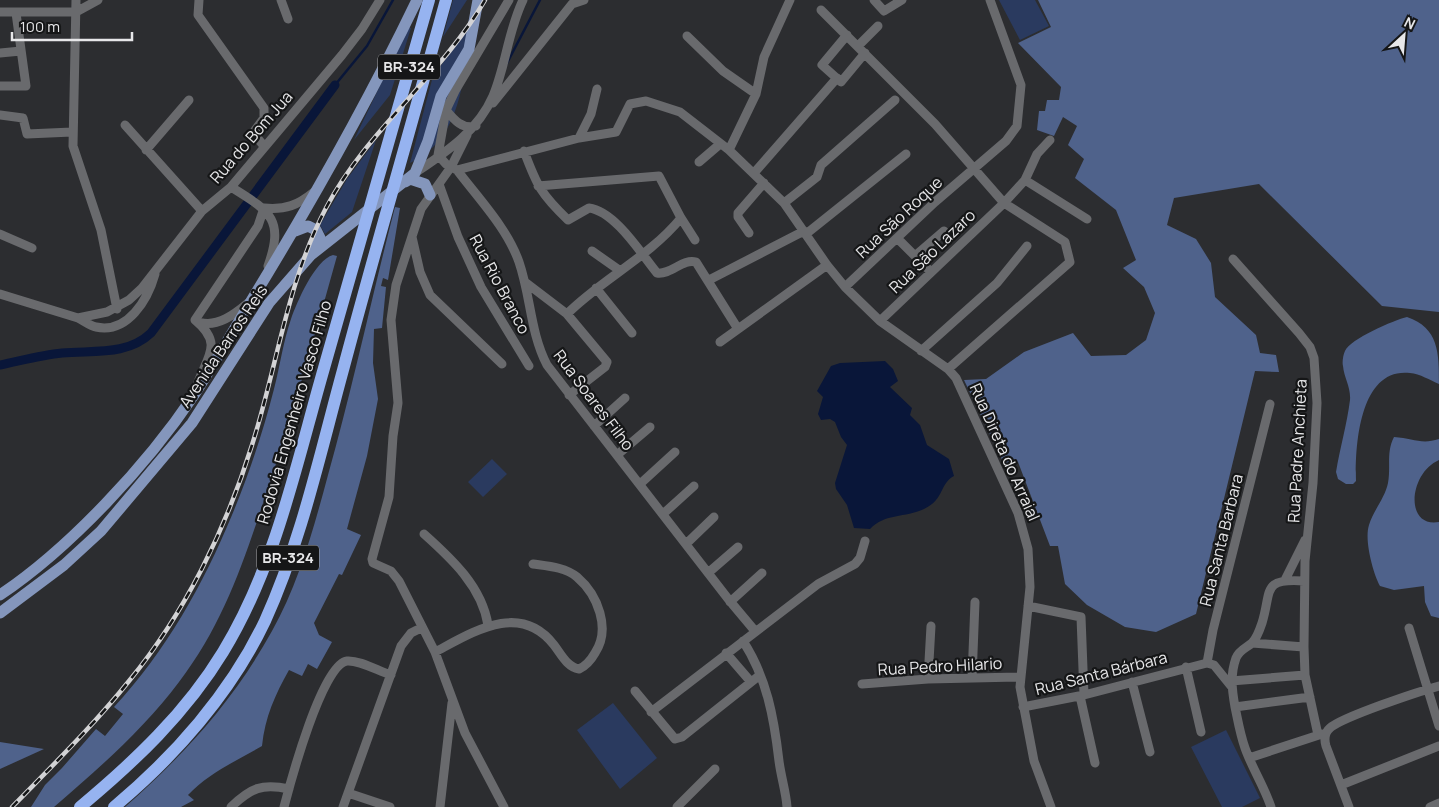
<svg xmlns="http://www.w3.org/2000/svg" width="1439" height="807" font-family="Manrope,sans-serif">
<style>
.green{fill:#2a3a5f}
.forest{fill:#4f628b}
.water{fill:#091639}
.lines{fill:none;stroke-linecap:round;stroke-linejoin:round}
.stream{stroke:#091639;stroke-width:2.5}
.canal{stroke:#091639;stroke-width:9}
.minor{stroke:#696a6d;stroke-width:9}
.major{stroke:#8496bc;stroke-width:11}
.highway{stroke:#96b3f0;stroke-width:12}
.rail-casing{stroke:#d3d3d5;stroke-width:4.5}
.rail{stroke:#151617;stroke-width:2.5;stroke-dasharray:8;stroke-linecap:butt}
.labels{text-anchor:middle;stroke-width:4.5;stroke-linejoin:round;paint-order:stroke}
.shield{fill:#151617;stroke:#a8a8aa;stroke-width:1}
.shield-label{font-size:15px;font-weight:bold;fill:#e7e7e9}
.street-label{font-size:16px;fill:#e7e7e9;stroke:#151617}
</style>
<rect width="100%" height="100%" fill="#2c2d30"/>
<!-- green -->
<path class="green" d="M453 0H467L443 37Z
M999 0H1035L1049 26 1020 40Z
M408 27 411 28 390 95 354 140Z
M469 28C465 77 461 140 410 163L433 76Z
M376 140 352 212 325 234 320 225 347 179Z
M492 459 507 474 483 497 468 482Z
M613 703 657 758 620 789 577 730Z
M1226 730 1260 798 1242 807H1222L1191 747Z"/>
<!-- forest -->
<path class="forest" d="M1038 0H1439V312L1382 306 1259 184 1174 198 1167 225 1196 239 1211 263 1215 297 1256 335 1260 353 1276 355 1279 372 1255 371 1196 614 1156 632 1125 627 1087 605 1065 584 1058 546H1050L1018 462 1006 468 964 380 986 379 1024 352 1073 333 1091 356 1126 355 1146 340 1155 313 1144 287 1123 268 1136 260 1116 210 1075 178 1084 159 1068 145 1077 126 1063 117 1054 136 1037 130 1039 111H1045L1047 100H1059L1061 87 1018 43 1051 27Z
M395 207 400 208 388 280 383 278 381 286 386 287 382 328 374 329 373 363 378 399 367 456 347 529 361 535 342 575 339 574 314 623 319 635 332 642 317 669 308 664 302 676 289 670C275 695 265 717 262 746 236 761 209 773 188 795L194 800 181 807H125C184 755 234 700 272 631 299 583 314 527 328 475 353 386 372 296 395 207Z
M333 255 337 256C315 335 293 414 267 491 244 561 224 623 179 682 144 729 98 769 54 807H31L45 785 62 768 96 729 105 736 123 714 114 707C166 651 203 585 232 515 249 474 263 432 274 389 280 366 283 342 291 319 297 302 315 260 333 255Z
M1407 317C1439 328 1439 353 1439 384 1430 380 1420 374 1410 373 1359 367 1355 447 1356 481L1353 484H1346L1338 479 1336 472C1340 448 1347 424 1350 400 1351 387 1344 378 1343 366 1342 363 1343 355 1345 351 1350 339 1394 320 1407 317Z
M1394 437C1413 438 1421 445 1439 439V460C1409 473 1404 528 1439 522V618L1431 616 1425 602 1424 586 1394 590 1380 586C1373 573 1364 540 1369 525 1373 511 1385 498 1388 483 1391 467 1386 452 1394 437Z
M0 742 44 749 0 769Z"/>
<!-- water -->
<path class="water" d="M885 361 893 369 898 381 890 387 912 408 910 415 920 425 927 445 949 459 954 476C939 484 945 499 924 509 905 518 885 513 870 529L854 528 847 505 836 489 835 483 847 445 841 437 835 422 830 419 821 420 818 414 823 397 817 391 831 366 840 363Z"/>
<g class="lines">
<!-- stream -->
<path class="stream" d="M506 65 540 0
M335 85 367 46 393 0"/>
<!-- canal -->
<path class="canal" d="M0 365C20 361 41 355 62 353 93 350 127 356 151 333L335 85"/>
<!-- minor -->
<path class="minor" d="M76 0 73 146 101 230 117 309
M199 0 198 15 264 108V118L253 133 264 146
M281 0 288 19
M509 0 455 91 446 110 438 155 446 164 457 170C479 199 507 228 519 262 531 297 530 332 547 365L729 600 755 631
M874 0 884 11 902 0
M821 10 935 124 1004 203 1065 242 1070 262 948 369
M0 12H76L98 0
M847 35 822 65 841 82 865 53
M687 36 723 71 756 94
M858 46 878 26
M0 53 21 51
M0 86H26L16 13
M493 103 572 4 584 0
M446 110C454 120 463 130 476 126
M0 115 23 118 27 134 72 132
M125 125 202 211
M467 135 451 167 421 209 396 285 391 320 398 403 393 436 389 497 372 559 373 563 391 571 399 581 435 652 465 733 504 807
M579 138 591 114 597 89
M146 150 189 100
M729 150 756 94 764 57 790 0
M524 151C537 186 541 194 568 220L589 208C615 211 642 255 657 273 671 275 683 258 696 262L738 329
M699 162 720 144
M457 170 579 138 616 132 630 104 646 101 680 112 729 150 784 203 827 265 845 287 880 321 948 369 956 378 1018 513 1028 549 1030 587 1020 687 1034 761 1051 807
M415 173C446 152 478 131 493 96 506 65 508 31 523 0
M754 173 837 78
M1025 180 1087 219
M439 184 458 237 481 287 529 366
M538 186 659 176 681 218 695 240
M231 187C269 211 285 218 268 266
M784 203 817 177 821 165 895 100
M264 208C286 210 298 205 314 192
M749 233 738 217V213L764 183
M0 234 32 248
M806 234 906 154
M412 237 420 272 430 295 502 364
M897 238 931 272
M592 251 619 270
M915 256 944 231
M1233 259 1299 333 1310 347 1314 358 1317 403 1313 483 1305 561 1304 647 1305 675 1318 735
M709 280 804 231
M525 282 567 314 607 362 605 367 569 395
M845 287 935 202 1006 141 1017 126 1021 85 990 0
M596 288 632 333
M0 294 78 318 107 312 129 300 142 288 202 211 231 187 342 55 362 29 380 0
M567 314C602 279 649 257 681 218
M78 318C84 321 90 326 96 327 128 334 148 299 155 274
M195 320 258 226 264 208
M195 320C224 344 207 356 197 385
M880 321 1004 203 1025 180 1037 154 1050 140
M199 322C217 328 235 314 248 303
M720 342 827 265
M921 351 997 283 1027 246
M594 426 625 398
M617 455 650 427
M640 484 675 452
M663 514 694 486
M424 534C452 559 482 587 488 625
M686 544 714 517
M708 573 738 547
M1285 580 1305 540
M730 602 762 573
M1028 606 1081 617 1084 695
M1409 628 1439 726
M743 641C767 678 774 718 779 761 781 777 786 792 787 807
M1252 643 1304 647
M435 652C473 632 520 601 554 645 561 654 567 667 579 669 586 666 591 660 595 653 611 629 598 595 577 577 565 567 547 566 533 564
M726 653 751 682
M1207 663 1214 665 1231 686
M1186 667 1201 732
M972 678 975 602
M928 679 931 626
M1231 681 1305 675
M1132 682 1150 752
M862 684 928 679 1020 677
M635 691 675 739 682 737 760 675
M1080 696 1095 763
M1023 707 1084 695 1207 663 1213 630 1270 404
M1235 707 1310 697
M651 712 818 584 855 564 860 558 865 541
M1249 758 1322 734
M1341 785 1439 746
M348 793 390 807
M231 807C251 788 262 783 289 789
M284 807C290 784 322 664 347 661 360 660 378 671 391 675
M343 807 401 646 411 633 421 628
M440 807 452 703
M677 807 715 769
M1271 807C1264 786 1252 768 1245 748 1240 734 1238 721 1235 707 1232 690 1230 675 1236 658 1239 650 1246 648 1252 643 1257 638 1260 629 1262 623 1272 591 1261 578 1304 581
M1349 807 1326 746C1324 739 1324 733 1330 728 1342 717 1420 691 1439 686
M1430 807 1439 803"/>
<!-- major -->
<path class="major" d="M405 182 410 179 425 184 430 195
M295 231 308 226 316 230 320 238 314 251
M0 595C70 548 147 465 194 395 214 364 232 333 251 301 311 203 367 104 417 0
M0 613 64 565 101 531 192 423 269 303 311 255 415 173 428 141 441 96 469 49 478 0"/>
<!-- highway -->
<path class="highway" d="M80 807C134 762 186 713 223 652 276 565 296 465 324 368 359 246 394 123 429 0
M114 807C174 757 231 693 265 621 301 542 320 454 343 370 376 246 412 123 446 0"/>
<!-- rail casing -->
<g class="rail-casing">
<path id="rail" d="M12 807C52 766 93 726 129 681 185 613 226 529 252 445 277 367 287 282 326 208 367 130 441 76 485 0"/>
</g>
<!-- rail -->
<use href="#rail" class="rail"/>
</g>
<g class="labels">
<!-- shield labels -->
<g class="shield">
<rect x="378" y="54.5" width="62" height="25" rx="4"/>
<rect x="257" y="545.5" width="62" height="25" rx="4"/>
</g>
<g class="shield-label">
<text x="409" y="72">BR-324</text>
<text x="288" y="563">BR-324</text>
</g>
<!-- street labels -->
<g class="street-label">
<text transform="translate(251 137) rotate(-49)" y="6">Rua do Bom Jua</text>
<text transform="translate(899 217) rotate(-43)" y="6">Rua São Roque</text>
<text transform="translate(932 251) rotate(-44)" y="6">Rua São Lazaro</text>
<text transform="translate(500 284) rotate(62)" y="6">Rua Rio Branco</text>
<text transform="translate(223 346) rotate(-56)" y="6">Avenida Barros Reis</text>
<text transform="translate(594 400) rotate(53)" y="6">Rua Soares Filho</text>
<text transform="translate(294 412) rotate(-74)" y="6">Rodovia Engenheiro Vasco Filho</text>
<text transform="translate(1297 451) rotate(-87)" y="6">Rua Padre Anchieta</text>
<text transform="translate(1005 452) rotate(66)" y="6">Rua Direta do Arraial</text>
<text transform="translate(1221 540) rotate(-76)" y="6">Rua Santa Barbara</text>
<text transform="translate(940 666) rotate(-3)" y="6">Rua Pedro Hilario</text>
<text transform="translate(1101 673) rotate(-14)" y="6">Rua Santa Bárbara</text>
</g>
</g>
<!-- north arrow -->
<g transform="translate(1404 35) rotate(26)" stroke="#151617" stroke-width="4" paint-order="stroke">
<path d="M0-4L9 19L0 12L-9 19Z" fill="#e7e7e9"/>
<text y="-8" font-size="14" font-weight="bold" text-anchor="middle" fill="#e7e7e9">N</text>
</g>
<!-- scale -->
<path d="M12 32v8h120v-8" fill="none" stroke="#e7e7e9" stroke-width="2.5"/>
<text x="20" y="32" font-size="15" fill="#e7e7e9" stroke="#151617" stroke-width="4" paint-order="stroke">100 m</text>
</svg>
